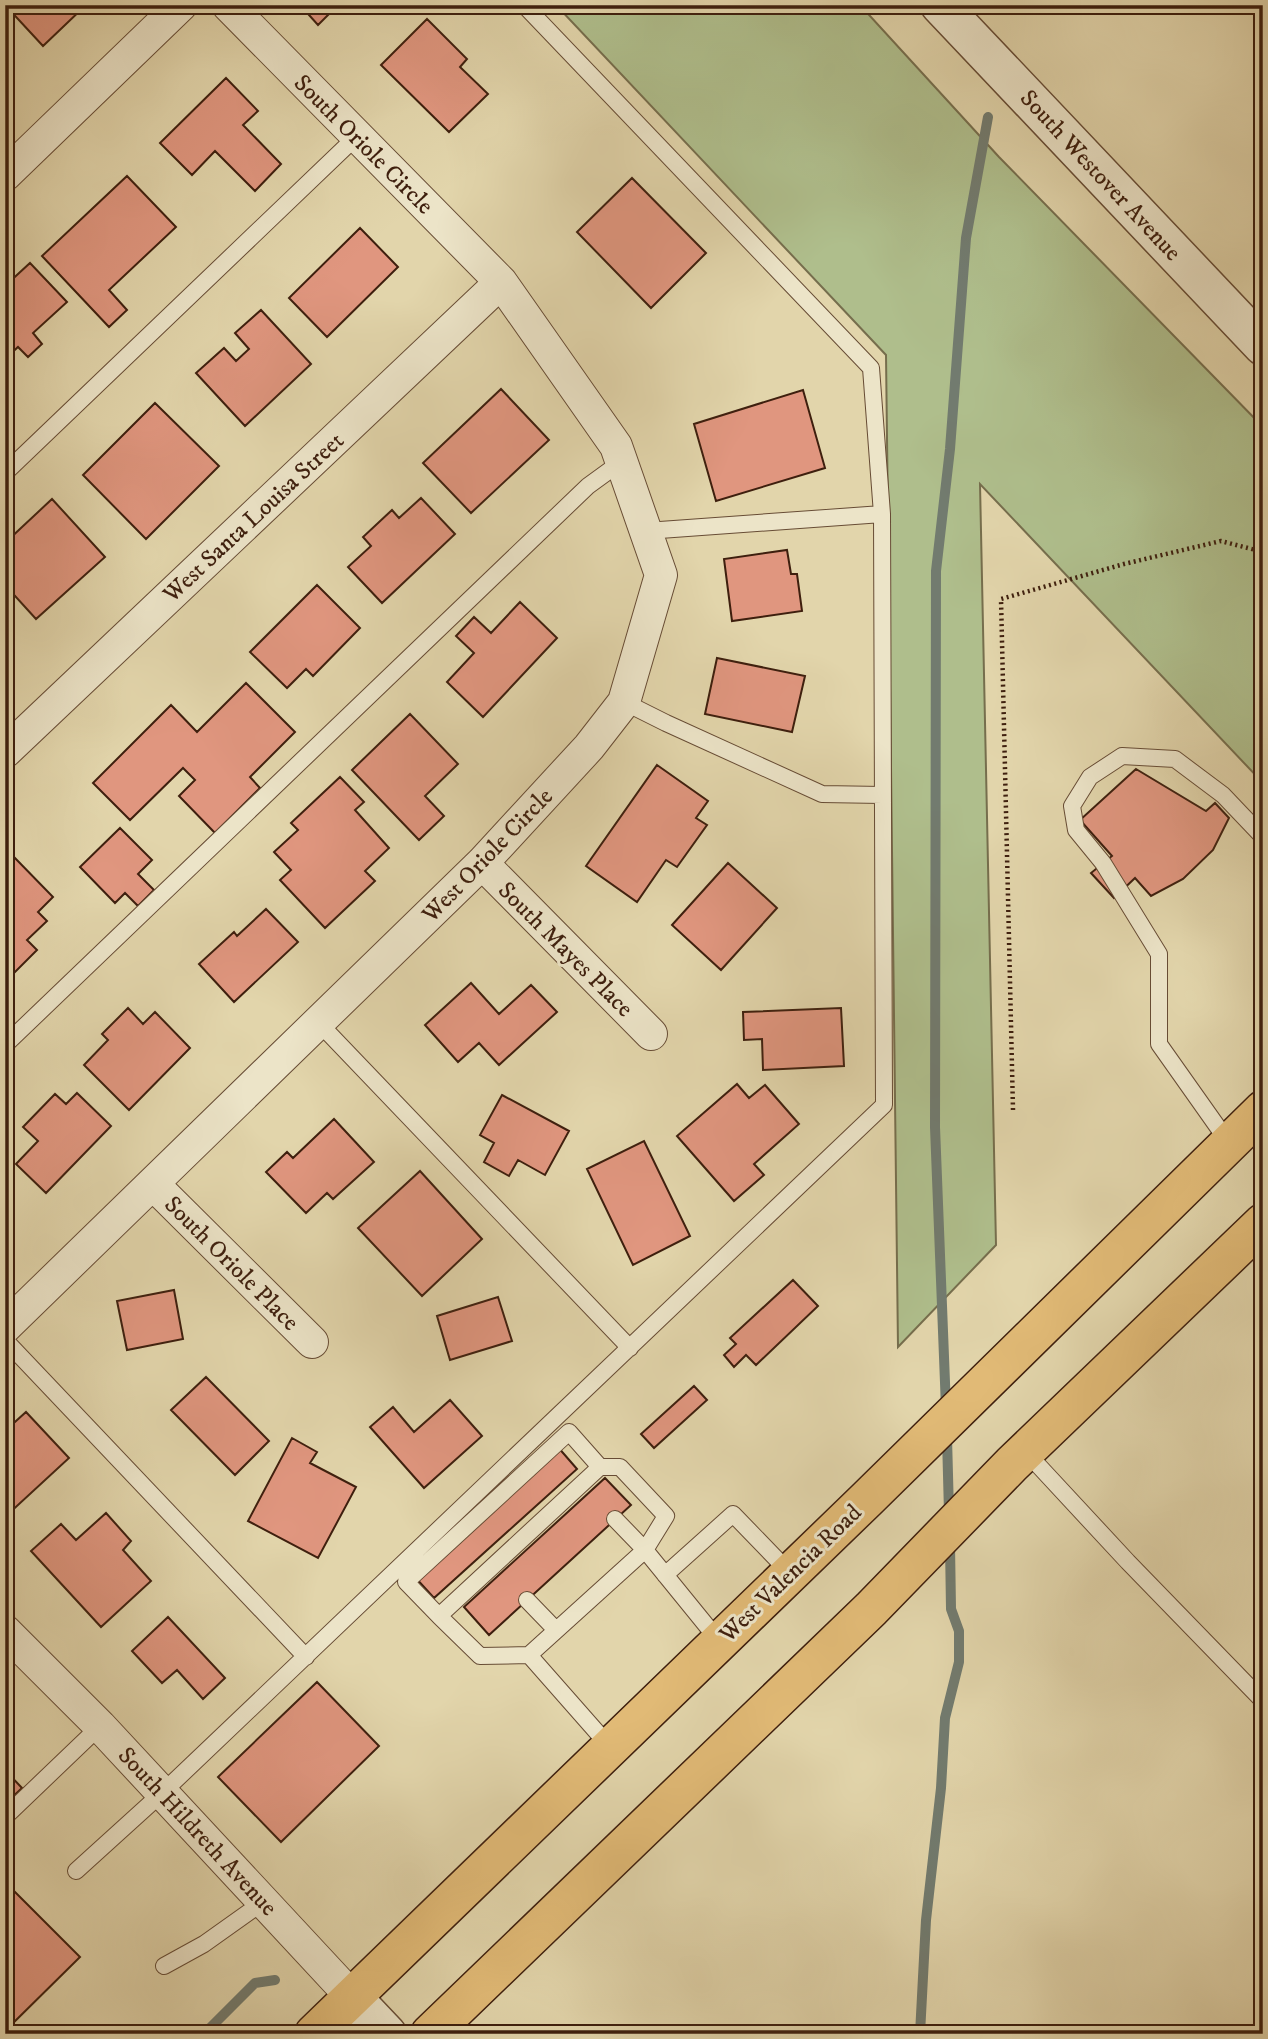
<svg xmlns="http://www.w3.org/2000/svg" width="1268" height="2039" font-family="'IM FELL DW Pica',serif">
<style>
.green{fill:#afbe8c;stroke:#766e4d;stroke-width:2}
.lines{fill:none;stroke-linecap:round;stroke-linejoin:round}
.stream{stroke:#727b6f;stroke-width:10}
.building{fill:#e0967f;stroke:#3e1f0e;stroke-width:2}
.service-casing{stroke:#674c35;stroke-width:18}
.minor-casing{stroke:#674c35;stroke-width:34}
.tertiary-casing{stroke:#674c35;stroke-width:41}
.primary-casing{stroke:#3e1f0e;stroke-width:41}
.path{stroke:#3e1f0e;stroke-width:4.5;stroke-dasharray:2 3.5;stroke-linecap:butt}
.service{stroke:#ece4c8;stroke-width:16}
.minor{stroke:#ece4c8;stroke-width:32}
.tertiary{stroke:#ece4c8;stroke-width:38}
.primary{stroke:#e1ba76;stroke-width:38}
.labels{text-anchor:middle;stroke-width:6;stroke-linejoin:round;paint-order:stroke}
.street-label{font-size:24px;fill:#3e1f0e;stroke:#ece4c8}
</style>
<rect width="100%" height="100%" fill="#e2d5ab"/>
<filter id="stains"><feTurbulence type="fractalNoise" baseFrequency=".00286" numOctaves="4"/><feColorMatrix values="0 0 0 0 .2 0 0 0 0 .09 0 0 0 0 .02 0 0 0 .5 -.17"/></filter>
<radialGradient id="worn" r=".72"><stop offset=".6" stop-color="#630" stop-opacity="0"/><stop offset="1" stop-color="#630" stop-opacity=".3"/></radialGradient>
<!-- green -->
<path class="green" d="M556 5H860L999 157 1263 427V783L980 484 996 1245 898 1347 886 355Z"/>
<g class="lines">
<!-- stream -->
<path class="stream" d="M946 1408 935 1127 936 571 950 449 966 238 988 117
M947 1437 949 1513
M204 2034 255 1983 275 1980
M920 2034 926 1920 941 1788 945 1718 959 1662V1631L951 1609 950 1545"/>
</g>
<!-- building -->
<path class="building" d="M5 5H86L43 46Z
M300 5H338L318 25Z
M427 19 467 59 460 67 488 94 449 132 381 65Z
M226 78 258 111 243 125 281 164 255 191 215 151 192 175 160 143Z
M127 176 176 227 109 290 127 310 109 327 42 256Z
M632 178 706 253 651 308 577 232Z
M360 228 398 267 327 337 289 298Z
M30 263 67 302 33 333 42 344 28 357 18 347 5 359V286Z
M261 310 311 364 245 426 196 373 224 348 236 361 249 349 235 333Z
M501 389 549 440 471 513 423 463Z
M803 390 825 468 716 501 694 424Z
M155 403 219 466 146 539 83 475Z
M421 498 455 534 382 603 348 567 371 546 363 537 392 510 399 518Z
M52 499 105 557 36 619 5 585 7 570 5 543Z
M787 550 791 574H797L802 611 732 621 724 559Z
M317 585 360 628 313 676 306 669 287 688 250 652Z
M520 602 557 638 483 717 447 682 474 653 456 636 474 617 491 633Z
M717 658 805 676 792 732 705 714Z
M246 683 295 732 250 777 260 788 215 833 179 796 195 780 183 768 130 820 93 783 171 705 197 732Z
M410 714 458 764 425 796 444 816 419 840 352 770Z
M657 765 708 801 696 818 707 825 677 867 666 860 637 902 586 866Z
M1136 769 1206 811 1215 803 1229 818 1213 850 1183 879 1151 896 1135 878 1114 898 1091 873 1112 856 1080 820Z
M340 777 364 802 355 810 389 848 365 871 375 881 325 928 280 880 291 870 274 852 298 830 291 823Z
M120 828 152 860 138 874 154 890 138 906 125 893 115 903 80 867Z
M13 856 53 897 38 912 47 921 27 940 37 950 8 979 5 977V864Z
M728 863 777 908 721 970 672 925Z
M266 909 298 942 234 1002 199 964 234 932 237 936Z
M471 983 499 1014 531 985 557 1012 499 1065 479 1043 458 1062 425 1025Z
M128 1008 143 1024 155 1012 190 1048 129 1110 84 1065 108 1040 102 1034Z
M841 1008 844 1066 763 1070 762 1039 744 1040 743 1012Z
M737 1084 749 1098 765 1085 799 1124 754 1164 764 1175 734 1201 677 1136Z
M77 1093 111 1126 46 1193 16 1164 38 1141 23 1127 55 1094 66 1104Z
M502 1095 569 1131 545 1175 518 1160 509 1176 484 1162 494 1143 480 1135Z
M334 1119 374 1162 333 1199 327 1193 306 1213 266 1172 287 1152 293 1158Z
M644 1141 690 1236 633 1265 587 1169Z
M420 1171 482 1239 422 1296 358 1228Z
M793 1280 818 1306 756 1365 746 1355 734 1367 724 1355 736 1344 730 1338Z
M174 1290 183 1339 127 1350 117 1301Z
M498 1297 512 1341 450 1360 437 1316Z
M206 1377 269 1441 235 1475 171 1410Z
M694 1386 707 1400 654 1448 641 1434Z
M450 1400 482 1436 424 1488 370 1427 393 1407 414 1432Z
M26 1412 69 1458 5 1517V1431Z
M292 1438 317 1452 310 1463 356 1487 318 1558 248 1521Z
M557 1446 577 1469 434 1598 414 1576Z
M605 1478 631 1505 489 1635 464 1607Z
M106 1513 131 1541 123 1550 151 1581 101 1627 31 1551 61 1524 76 1540Z
M168 1617 225 1678 203 1699 177 1670 162 1683 132 1651Z
M317 1682 379 1746 281 1842 218 1777Z
M5 1770 22 1788 5 1804Z
M5 1882 80 1957 5 2031Z"/>
<g class="lines">
<!-- service casing -->
<g class="service-casing">
<path id="service" d="M5 473 357 136
M646 531 882 514
M624 702 666 723 822 794 882 795
M319 1023 630 1348
M5 1045 588 486 621 462
M1229 1143 1159 1044V954L1103 863 1076 830 1072 806 1090 777 1122 756 1175 759 1223 795 1263 837
M5 1340 306 1657
M1025 1451 1128 1562 1263 1701
M665 1575 733 1514 790 1573
M527 1600 556 1630
M439 1616 406 1582 569 1432 600 1467
M529 1655 480 1656 439 1616 600 1467H620L666 1516 645 1550 615 1519
M610 1747 529 1655 645 1550 719 1641
M5 1817 100 1726
M76 1871 162 1793 884 1105 882 514 871 368 524 5
M164 1966 204 1944 263 1902"/>
</g>
<!-- minor casing -->
<g class="minor-casing">
<path id="minor" d="M5 175 181 5
M5 752 501 282
M482 863 651 1034
M153 1184 312 1342
M5 1327 482 863 589 747 624 702 661 575 616 446 501 282 228 5
M5 1631 100 1726 352 1997"/>
</g>
<!-- tertiary casing -->
<g class="tertiary-casing">
<path id="tertiary" d="M940 5 1263 346
M352 1997 387 2034"/>
</g>
<!-- primary casing -->
<g class="primary-casing">
<path id="primary" d="M314 2034 866 1500 1263 1110
M430 2034 871 1609 1012 1464 1263 1223"/>
</g>
<!-- path -->
<path class="path" d="M1013 1110 1001 599 1124 564 1221 541 1263 552"/>
<!-- service -->
<use href="#service" class="service"/>
<!-- minor -->
<use href="#minor" class="minor"/>
<!-- tertiary -->
<use href="#tertiary" class="tertiary"/>
<!-- primary -->
<use href="#primary" class="primary"/>
</g>
<g class="labels">
<!-- street labels -->
<g class="street-label">
<text transform="translate(364 144) rotate(45)" y="8">South Oriole Circle</text>
<text transform="translate(1101 175) rotate(47)" y="8">South Westover Avenue</text>
<text transform="translate(253 517) rotate(-43)" y="8">West Santa Louisa Street</text>
<text transform="translate(487 855) rotate(-46)" y="8">West Oriole Circle</text>
<text transform="translate(566 949) rotate(45)" y="8">South Mayes Place</text>
<text transform="translate(232 1263) rotate(45)" y="8">South Oriole Place</text>
<text transform="translate(790 1573) rotate(-44)" y="8">West Valencia Road</text>
<text transform="translate(198 1831) rotate(47)" y="8">South Hildreth Avenue</text>
</g>
</g>
<!-- margin -->
<rect width="1268" height="2039" fill="none" stroke="#e2d5ab" stroke-width="28"/>
<rect x="7" y="7" width="1254" height="2025" fill="none" stroke="#3e1f0e" stroke-width="3.5"/>
<rect x="14" y="14" width="1240" height="2011" fill="none" stroke="#3e1f0e" stroke-width="2"/>
<rect width="100%" height="100%" filter="url(#stains)"/>
<rect width="100%" height="100%" fill="url(#worn)"/>
</svg>
